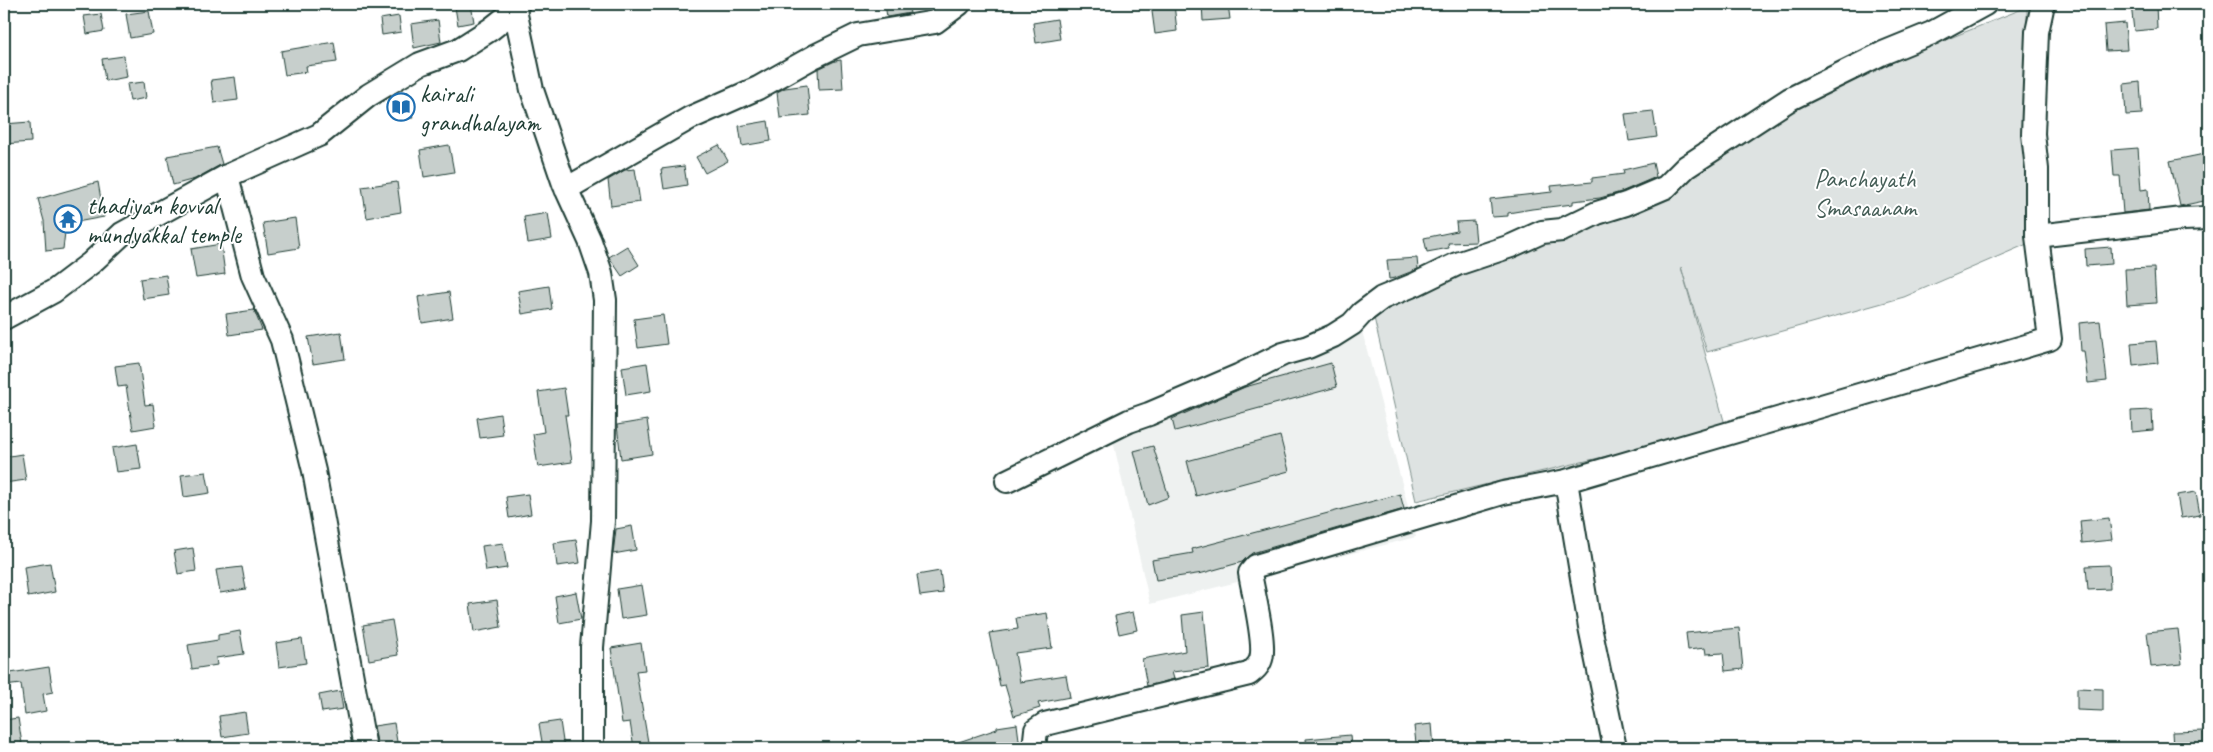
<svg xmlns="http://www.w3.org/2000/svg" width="2213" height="752" font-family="Caveat,sans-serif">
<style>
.built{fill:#eef1f0}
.green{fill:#dee3e2;stroke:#7e908b}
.building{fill:#c7cfcc;stroke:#1f3d34}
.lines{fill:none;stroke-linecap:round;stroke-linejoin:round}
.minor-casing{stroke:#1f3d34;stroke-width:26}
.minor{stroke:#fff;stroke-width:22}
.labels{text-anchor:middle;stroke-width:4;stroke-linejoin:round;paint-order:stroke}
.poi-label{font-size:25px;fill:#1f3d34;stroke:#fff;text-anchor:start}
.park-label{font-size:25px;fill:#455e57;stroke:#fff}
</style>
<rect width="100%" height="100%" fill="#fff"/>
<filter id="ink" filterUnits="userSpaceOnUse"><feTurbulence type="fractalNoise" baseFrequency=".02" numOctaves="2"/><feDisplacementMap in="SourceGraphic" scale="10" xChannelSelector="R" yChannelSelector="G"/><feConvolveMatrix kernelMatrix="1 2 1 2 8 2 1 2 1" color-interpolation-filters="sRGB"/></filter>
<g filter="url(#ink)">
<!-- built -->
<path class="built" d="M1362 331 1416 537 1150 604 1111 432Z"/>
<!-- green -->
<path class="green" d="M2027 7V244L1904 297 1707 352 1681 267 1726 428 1416 501 1372 309 1660 197 1784 105Z"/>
<!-- building -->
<path class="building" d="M471 4 474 22 458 25 455 7Z
M885 4H908L910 13 887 17Z
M1151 4H1174L1177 31 1155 34Z
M1202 4H1228L1230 19 1203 21Z
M2131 4H2156L2157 29 2134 31Z
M149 11 153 34 130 38 126 14Z
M101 14 104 31 87 34 84 16Z
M399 16 401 32 382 35 380 19Z
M1057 19 1060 39 1036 43 1033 23Z
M438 20 441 42 414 48 411 24Z
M2125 23 2127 50 2106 51 2104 25Z
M334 42 337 62 306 66 307 72 285 75 281 51Z
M124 56 127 77 105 81 102 59Z
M841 60 843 89 819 90 818 69 835 61Z
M235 77 238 100 214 103 211 80Z
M144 82 146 98 130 101 127 84Z
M2140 82 2142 114 2126 115 2124 84Z
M807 85 810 115 780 118 777 92 785 88Z
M408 92 413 118 395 119 389 98Z
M1653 111 1657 137 1629 141 1625 114Z
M768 121 771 141 742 146 739 126Z
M30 122 31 142 4 144V124Z
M449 145 454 172 424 177 420 150Z
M719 145 728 161 705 173 696 157Z
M217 147 222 164 195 179 173 185 167 156Z
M2138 148 2141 190 2148 189 2149 210 2123 213 2120 176H2114L2112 150Z
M2209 153V200L2180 206 2170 161Z
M1653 163 1656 177 1621 192 1600 198 1573 201V204L1532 209 1508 213V216L1492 217 1490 199 1552 192 1551 186 1592 182V178L1624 174 1623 170Z
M684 166 687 185 664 189 661 169Z
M635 169 640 202 611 206 608 180 625 170Z
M98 182 104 217 66 224 63 249 46 251 44 221 38 199Z
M397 182 401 212 367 218 362 187Z
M548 213 552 239 528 243 524 217Z
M295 218 299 248 268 253 263 223Z
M1474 221 1476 242 1448 243 1449 248 1427 252 1424 238 1457 231 1456 222Z
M221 244 225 274 196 278 191 249Z
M627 246 639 265 622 276 609 257Z
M2111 247 2112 264 2086 266 2085 249Z
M1417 258 1418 269 1395 278 1389 279 1387 260Z
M2154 268 2156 303 2127 305 2125 269Z
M166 275 169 295 143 299 140 279Z
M549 286 552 309 522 314 518 291Z
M449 292 453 318 422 323 418 297Z
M254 310 262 330 229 335 226 314Z
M663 315 667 344 638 348 634 319Z
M2100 321 2107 381 2088 383 2084 351H2081L2079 323Z
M341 332 345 359 313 364 308 337Z
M2156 341 2158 363 2133 366 2131 343Z
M139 363 145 405 153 404 156 426 133 430 126 386 118 387 115 366Z
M647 363 651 391 626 395 622 367Z
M1331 363 1337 387 1175 431 1172 419 1245 387Z
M564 388 568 415H565L572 462 538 467 533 434 544 432 538 392Z
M2152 410 2153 430 2132 432 2131 411Z
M500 414 503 435 480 438 477 418Z
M647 420 652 454 621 459 617 425Z
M1280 436 1289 471 1196 496 1187 461Z
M137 444 141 469 116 472 112 448Z
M1153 446 1169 497 1148 505 1134 451Z
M22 454 26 480 4 483V457Z
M206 472 210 493 184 497 181 475Z
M2196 492 2200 515 2181 518 2177 495Z
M528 494 531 514 509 518 506 497Z
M1400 494 1404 509 1252 553 1242 562 1203 573 1156 580 1152 560 1193 553 1192 549Z
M2109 518 2112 540 2082 543 2080 521Z
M632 526 636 550 613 554 616 529Z
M576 540 580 563 557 566 554 543Z
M503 543 507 568 486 571 482 546Z
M193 548 196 571 178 574 174 551Z
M50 563 55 592 28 597 24 567Z
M2109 565 2110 589 2088 590 2086 566Z
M242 567 246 589 220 593 216 570Z
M940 571 943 593 920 596 917 575Z
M642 585 647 615 621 619 617 589Z
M576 592 581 619 559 623 555 596Z
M497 600 501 627 474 632 470 604Z
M1133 612 1137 630 1119 634 1115 616Z
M1204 612 1209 668 1172 672 1174 679 1147 686 1142 659 1185 651 1182 615Z
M1047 613 1052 648 1015 653 1020 682 1066 675 1070 697 1038 703 1040 708 1014 716 1005 685 1000 686 989 633 1018 629 1016 618Z
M392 620 398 655 369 660 363 625Z
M1739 628 1743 669 1725 671 1723 653 1706 654 1705 648 1688 650 1686 633Z
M2178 629 2182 664 2151 667 2147 632Z
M240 631 244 654 216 658 217 665 192 669 188 645 218 640V635Z
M302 639 306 663 279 667 276 643Z
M641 643 645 670 636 671 649 748H634L630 722 622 723 611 648Z
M49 667 53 692 43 694 46 711 25 715 21 684 4 686V674Z
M2077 688 2103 689V711L2077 710Z
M340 691 343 709 322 712 319 695Z
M245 712 248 733 222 737 219 716Z
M18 718 22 744 4 747V720Z
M560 721 564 748H543L539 724Z
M394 723 398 748H378L374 726Z
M1017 724 1020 748H947V746L997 729V727Z
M1432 724 1434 748H1422L1421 742 1416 743 1414 726Z
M2204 731 2205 748H2173L2172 732Z
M1350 735 1351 748H1307L1306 739Z"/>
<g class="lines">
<!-- minor casing -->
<g class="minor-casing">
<path id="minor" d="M2043 4 2037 32 2033 134 2037 169V236L2183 219 2209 218
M515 10 532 90 564 184 590 241 601 273 605 300 603 521 592 647V748
M227 176 253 276 282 340 314 471 365 748
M566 189 690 118 758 88 815 56 858 35 935 22 959 4
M4 318 54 291 91 263 122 234 227 176 319 135 369 95 420 64 458 50 491 29 515 10 518 4
M1007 481 1129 421 1149 414 1240 375 1283 354 1308 347 1333 336 1352 324 1362 313 1382 298 1416 284 1457 264 1511 246 1542 232 1562 230 1597 213 1626 204 1666 187 1686 167 1790 99 1883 53 1932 33 1985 4
M1566 481 1590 627 1615 748
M1034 748 1036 730 1045 724 1249 674C1254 670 1259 666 1261 659 1266 643 1253 592 1250 573L1256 566 1503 493 1566 481 2050 339 2037 236"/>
</g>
<!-- minor -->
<use href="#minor" class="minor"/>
</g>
</g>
<!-- icons -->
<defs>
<g id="library-ring" transform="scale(1.4375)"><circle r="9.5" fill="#fff" stroke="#1f6fb2" stroke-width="1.5"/><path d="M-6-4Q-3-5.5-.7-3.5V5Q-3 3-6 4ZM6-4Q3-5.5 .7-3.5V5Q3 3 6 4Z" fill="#1f6fb2"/></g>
<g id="temple-ring" transform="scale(1.4375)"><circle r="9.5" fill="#fff" stroke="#1f6fb2" stroke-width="1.5"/><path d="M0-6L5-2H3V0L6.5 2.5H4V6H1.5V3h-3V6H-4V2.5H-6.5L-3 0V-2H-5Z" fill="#1f6fb2"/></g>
</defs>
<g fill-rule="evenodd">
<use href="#library-ring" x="401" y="107"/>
<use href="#temple-ring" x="68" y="219"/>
</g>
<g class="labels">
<!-- poi labels -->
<g class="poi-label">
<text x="420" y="102">kairali<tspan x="420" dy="29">grandhalayam</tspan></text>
<text x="87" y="214">thadiyan kovval<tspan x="87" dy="29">mundyakkal temple</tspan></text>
</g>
<!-- park labels -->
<g class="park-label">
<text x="1865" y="187">Panchayath<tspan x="1865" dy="29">Smasaanam</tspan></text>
</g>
</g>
<!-- margin -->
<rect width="2213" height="752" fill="none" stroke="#fff" stroke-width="20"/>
<rect x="10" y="10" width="2193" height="732" fill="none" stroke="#1f3d34" stroke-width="2" filter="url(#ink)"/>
</svg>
